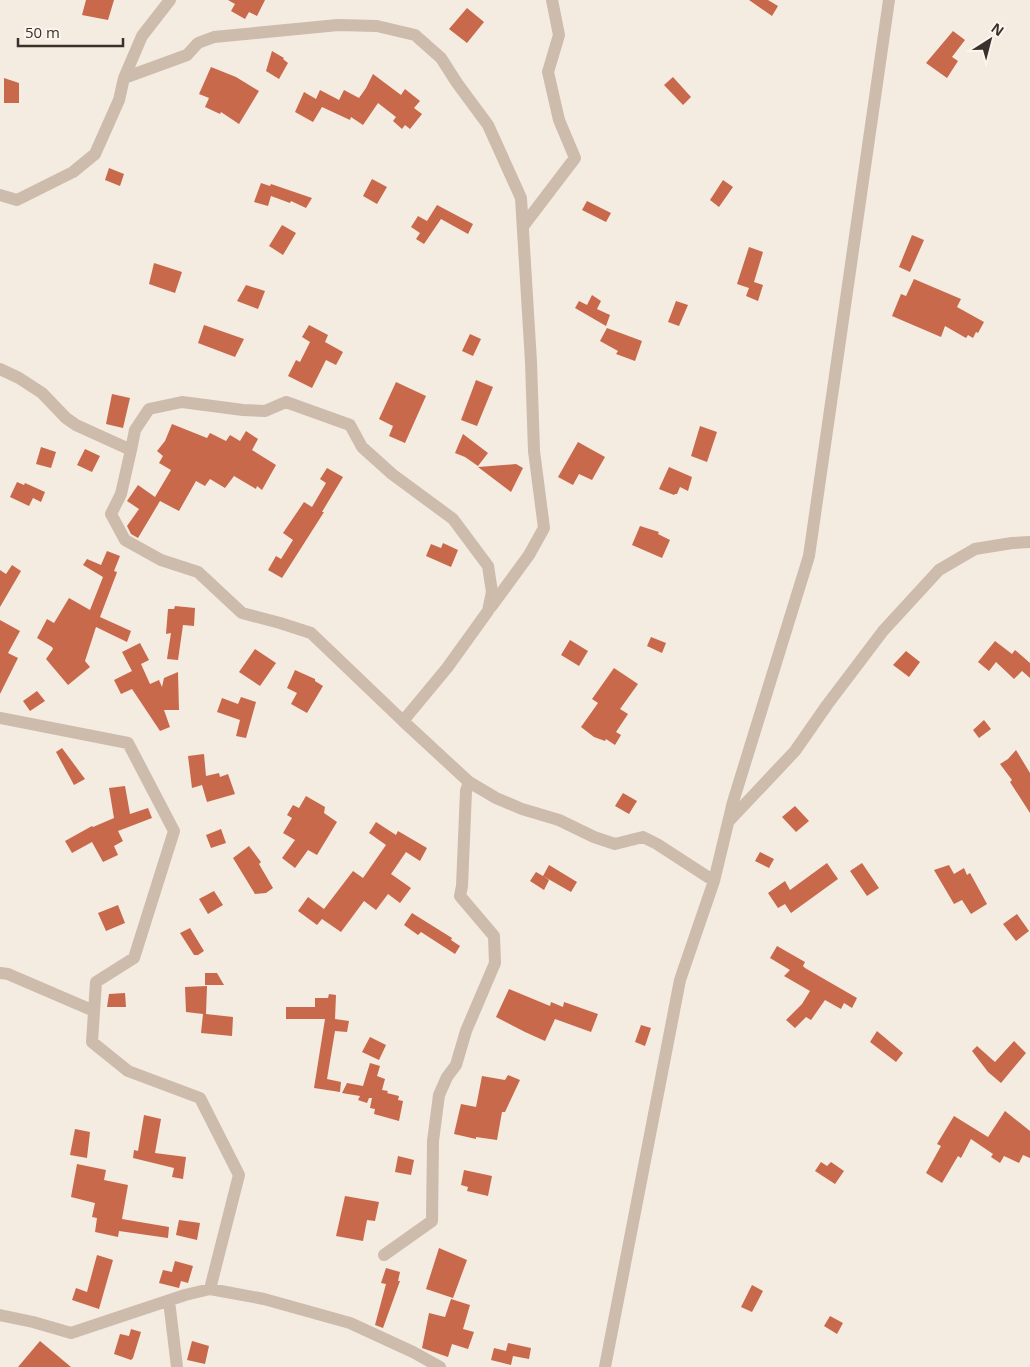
<svg xmlns="http://www.w3.org/2000/svg" width="1030" height="1367" font-family="'Open Sans',sans-serif">
<style>
.building{fill:#c8694b}
.lines{fill:none;stroke-linecap:round;stroke-linejoin:round}
.street{stroke:#cdbbac;stroke-width:12}
</style>
<rect width="100%" height="100%" fill="#f4ebe1"/>
<!-- building -->
<path class="building" d="M86 0H114L108 20 82 15Z
M228 0H265L257 16 249 12 245 19 231 11 235 4Z
M749 0H768L778 6 772 16Z
M467 8 484 22 467 43 449 29Z
M953 31 965 40 952 57 958 61 947 78 926 63Z
M272 51 284 58 283 59 288 63 279 79 266 71Z
M211 67 236 77 259 91 239 124 221 112 220 114 205 107 209 98 199 94Z
M373 74 401 95 405 89 420 101 414 108 422 114 410 129 405 125 402 129 393 121 396 117 378 103 363 125 351 117 350 120 322 107 313 122 295 112 304 92 316 99 320 90 339 100 344 90 359 98 366 88Z
M673 77 691 97 683 105 664 85Z
M4 78 19 83V103H4Z
M109 168 124 174 120 186 105 180Z
M372 179 387 187 377 204 363 196Z
M723 180 733 187 719 207 710 200Z
M261 183 270 186 271 184 312 198 306 208 291 201 290 203 271 196 268 206 254 202Z
M587 201 611 213 606 222 582 210Z
M437 205 473 224 468 234 441 219 424 244 416 239 420 233 411 227 418 216 427 221Z
M282 225 296 233 283 255 269 246Z
M912 235 924 240 910 272 899 267Z
M749 247 763 252 754 282 763 285 758 301 746 296 749 288 737 284Z
M154 263 182 272 175 293 149 284Z
M914 279 961 299 957 307 984 322 978 333 976 332 973 338 968 335 966 338 945 326 941 337 892 316 901 294 906 296Z
M246 285 265 291 258 309 237 301Z
M592 295 601 301 597 309 610 315 606 326 575 308 579 301 587 305Z
M676 301 688 305 679 326 668 322Z
M204 325 244 339 235 357 198 343Z
M309 325 328 335 325 342 343 352 336 365 326 360 312 388 288 376 296 360 300 362 310 342 302 337Z
M607 328 642 341 635 361 616 354 618 351 600 341Z
M470 334 481 339 473 356 462 351Z
M476 380 493 387 477 426 461 420Z
M396 382 426 396 405 443 389 436 393 426 379 419Z
M112 394 130 398 123 428 106 424Z
M172 424 207 438 210 433 226 441 230 435 240 441 246 431 258 439 252 450 276 465 262 490 257 486 256 489 234 476 225 488 210 479 205 486 196 481 179 511 160 501 138 538 131 534 127 526 139 509 127 501 138 485 155 497 171 470 159 463 163 456 157 451 165 441Z
M700 426 717 432 707 462 691 456Z
M463 434 488 453 478 466 465 457 455 453Z
M578 442 605 457 592 480 579 474 573 485 558 477Z
M41 447 56 452 51 468 36 464Z
M85 449 100 456 92 472 77 465Z
M516 464 523 468 511 492 478 467Z
M669 467 692 477 688 491 680 487 677 494H675L674 495 659 489Z
M327 468 343 477 322 512H324L282 578 268 570 276 556 281 559 293 540 283 533 304 502 312 507 326 483 320 479Z
M17 482 24 485 25 483 45 492 41 502 33 498 29 506 10 497Z
M640 526 659 532 658 534 670 540 662 558 632 545Z
M443 543 458 550 451 567 426 556 431 544 441 548Z
M107 551 120 556 114 571 117 572 116 575 100 617 131 631 127 642 96 627 85 661 90 667 68 685 46 659 53 649 52 647 37 638 47 619 54 623 69 598 90 610 103 577 83 565 87 559 101 565Z
M12 565 21 571 0 607V570L6 574Z
M175 606 195 608 194 626 183 625 178 660 167 659 171 633 166 634 168 609H174Z
M0 620 20 631 8 653 18 658 0 694Z
M651 637 666 643 662 653 647 646Z
M570 640 588 651 579 666 561 655Z
M995 641 1012 654 1015 650 1030 663V678L1022 671 1014 679 996 662 989 671 978 662Z
M140 643 149 660 141 664 150 684 159 680 162 687 164 678 178 672 179 710H164L170 727 160 731 132 689 121 694 114 680 132 671 122 652Z
M255 649 276 663 260 686 239 672Z
M906 651 920 662 909 677 893 665Z
M614 668 638 684 620 709 628 714 616 732 621 735 615 745 606 739 605 741 594 737 581 727 598 703 592 699Z
M295 670 315 679V681L323 686 307 713 291 704 297 693 287 688Z
M37 691 45 701 30 711 23 701Z
M241 697 256 702 246 738 236 736 240 720 217 712 222 698 238 704Z
M984 720 991 729 979 738 973 730Z
M62 748 85 779 74 785 56 752Z
M1016 750 1030 773V813L1010 782 1012 780 1000 764 1008 759Z
M204 754 206 776 219 773 220 777 228 774 235 794 207 802 202 785 192 788 188 756Z
M125 786 130 814 148 808 152 818 118 831 123 841 114 846 118 855 103 862 92 842 72 853 65 841 92 826 93 827 114 818 109 788Z
M623 793 637 801 629 814 615 806Z
M306 796 325 807 324 813 337 822 317 855 308 850 295 868 282 858 295 840 283 833 292 818 287 815 293 805 299 808Z
M795 806 809 821 796 832 782 817Z
M376 822 396 835 398 831 427 848 420 861 406 852 391 874 411 888 400 903 388 894 376 910 364 901 341 932 322 919 317 925 298 911 308 897 324 909 353 871 363 878 386 845 369 833Z
M221 829 226 843 211 848 206 835Z
M249 846 261 862 259 864 273 888 266 893 255 894 233 858Z
M760 852 774 859 769 868 755 861Z
M827 863 838 879 791 913 785 904 778 908 768 893 785 881 790 890Z
M862 863 879 888 867 896 850 871Z
M549 865 577 882 571 892 543 876 549 880 544 890 530 881 536 872 543 876Z
M949 865 954 874 964 868 967 875 970 873 987 904 971 914 962 900 954 904 934 870Z
M214 891 223 905 208 914 199 899Z
M118 905 125 923 106 931 98 913Z
M412 913 452 938 451 940 460 946 455 954 421 932 418 935 404 925Z
M1017 914 1029 931 1016 941 1003 924Z
M190 928 204 951 198 955H194L180 933Z
M777 946 805 962 803 966 805 968 857 998 852 1008 844 1003 841 1009 825 1000 811 1020 806 1017 795 1028 786 1020 802 1004 810 991 784 976 790 970 770 958Z
M205 973H217L224 985H205Z
M207 986 206 1014 233 1017 232 1036 201 1033 203 1014 186 1012 185 987Z
M509 989 550 1006 551 1002 563 1007 564 1002 598 1014 593 1027 591 1032 555 1019 545 1041 525 1032 496 1017Z
M125 993 126 1007H107L109 994Z
M329 994 336 995 335 1019 349 1021 347 1032 335 1031 327 1079 341 1082 340 1092 314 1088 325 1019H286V1007H315V998H328Z
M641 1025 651 1028 645 1046 635 1042Z
M877 1031 903 1053 896 1062 870 1042Z
M370 1037 386 1045 379 1060 362 1052Z
M1014 1041 1026 1053 1001 1083 988 1072 972 1051 977 1046 995 1062Z
M370 1063 380 1066 377 1076 385 1079 382 1090 388 1091 387 1093 399 1096 398 1100 403 1101 399 1121 374 1114 375 1109 370 1108 372 1098H369L367 1103 358 1100 360 1096 342 1093 347 1083 363 1086Z
M508 1075 520 1080 505 1112H502L497 1140 476 1137V1139L454 1134 461 1104 476 1107 482 1076 505 1080Z
M1005 1111 1030 1131V1158L1023 1155 1019 1163 1004 1156 1000 1163 991 1157 993 1154 971 1139 961 1158 958 1156 942 1183 926 1173 941 1146 937 1144 954 1116 988 1137Z
M144 1115 161 1119 155 1153 186 1157 183 1179 172 1177 174 1168 133 1158 134 1150 138 1151Z
M75 1129 90 1132 87 1158 70 1155Z
M398 1156 414 1160 411 1175 395 1172Z
M821 1162 827 1166 831 1162 844 1171 835 1184 815 1171Z
M77 1164 106 1170 104 1180 128 1185 122 1219 169 1227 168 1238 119 1231 118 1237 95 1232 97 1218 92 1217 95 1203 71 1197Z
M464 1170 492 1176 488 1196 467 1191 468 1187 461 1185Z
M345 1196 379 1202 375 1221 367 1220 363 1241 336 1236Z
M179 1220 200 1223 197 1240 176 1235Z
M439 1248 467 1260 453 1298 426 1289Z
M97 1255 113 1260 99 1309 72 1300 76 1288 87 1292Z
M175 1261 193 1266 188 1283 181 1281 179 1288 159 1283 163 1270 172 1272Z
M386 1268 400 1272 398 1281H400L383 1328 375 1325 386 1284 381 1283Z
M752 1285 763 1291 752 1312 741 1307Z
M451 1299 470 1305 463 1329 474 1332 468 1349 452 1344 448 1357 422 1348 429 1313 445 1317Z
M830 1316 843 1323 837 1334 824 1326Z
M131 1329 141 1332 133 1358 131 1360 114 1354 120 1334 129 1336Z
M40 1341 71 1367H18Z
M192 1341 209 1346 205 1364 187 1360Z
M508 1343 531 1348 529 1359 513 1356 511 1365 491 1360 494 1348 506 1351Z"/>
<g class="lines">
<!-- street -->
<path class="street" d="M124 78 187 55 198 43 214 37 338 25 377 26 415 35 441 58 457 83 488 125 521 198 531 362 534 451 544 528 529 555 491 607
M0 195 17 200 73 172 95 154 119 100 124 78 142 36 170 0
M524 225 575 158 559 120 548 72 559 35 552 0
M0 369 19 378 42 393 66 418 76 425 131 450 121 494 111 514 125 540 161 560 198 572 242 613 280 623 311 633 403 721
M131 450 135 430 149 409 182 402 243 410 265 411 286 402 350 425 362 447 392 474 453 519 488 566 492 592 488 611 447 668 403 721 469 782 496 798 522 809 559 820 594 837 615 844 643 837 657 844 714 881
M0 718 128 743 174 831 134 958 96 982 92 1042 128 1071 200 1098 239 1175 210 1289
M729 821 795 751 827 705 883 631 939 570 975 549 1012 543 1030 542
M0 973 8 974 94 1011
M384 1255 432 1221 433 1141 439 1095 447 1077 456 1065 466 1031 495 963 494 936 460 896 462 886 466 791 469 782
M169 1301 177 1367
M0 1315 33 1322 71 1333 185 1295 210 1289 264 1299 350 1323 413 1352 440 1367
M605 1367 680 980 714 881 733 802 809 556 889 0"/>
</g>
<!-- north arrow -->
<g transform="translate(990 40) rotate(36)" stroke="#fbf5ee" stroke-width="4" paint-order="stroke">
<path d="M0-4L9 19L0 12L-9 19Z" fill="#3b302b"/>
<text y="-8" font-size="14" font-weight="bold" text-anchor="middle" fill="#3b302b">N</text>
</g>
<!-- scale -->
<path d="M18 38v8h105v-8" fill="none" stroke="#3b302b" stroke-width="2.5"/>
<text x="25" y="38" font-size="15" fill="#3b302b" stroke="#fbf5ee" stroke-width="4" paint-order="stroke">50 m</text>
</svg>
